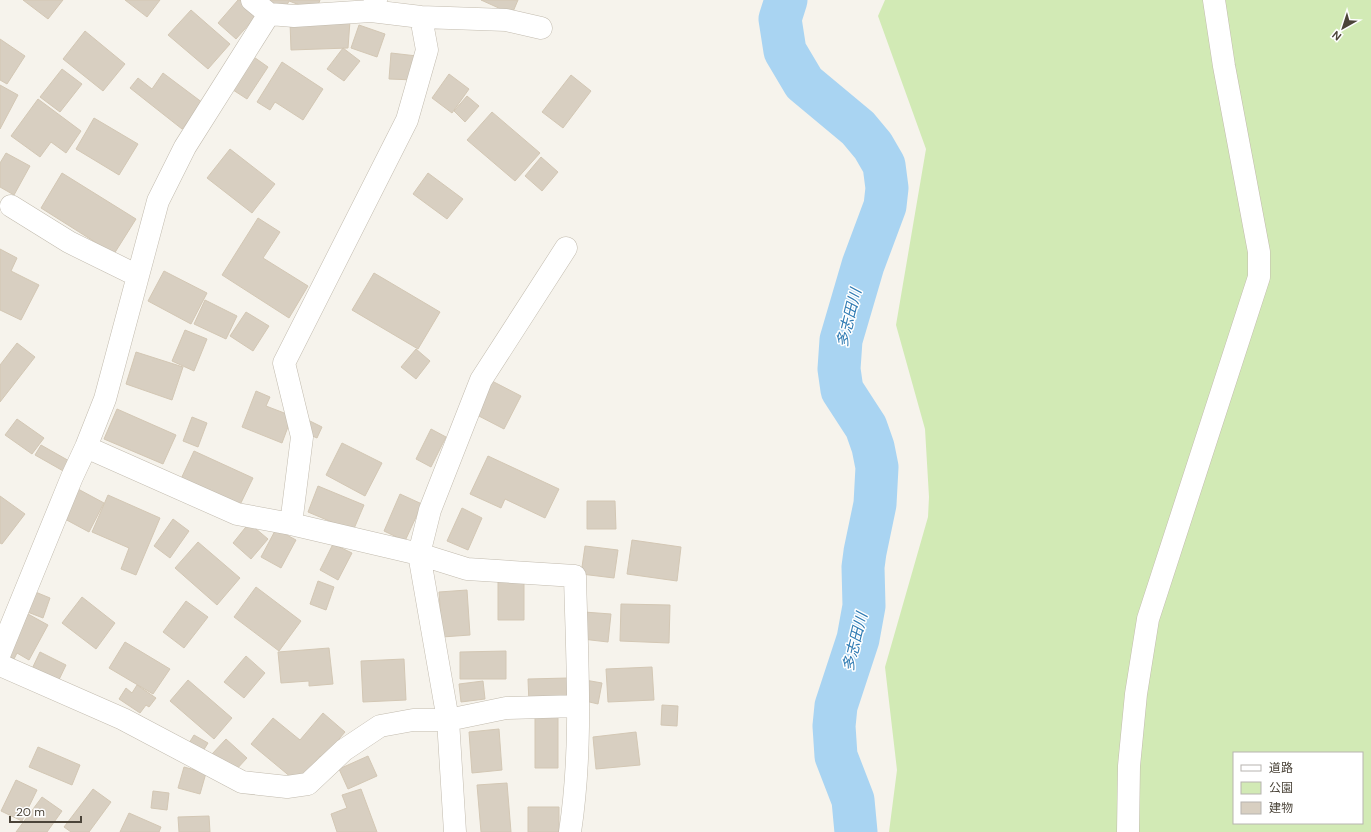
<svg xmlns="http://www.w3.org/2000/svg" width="1371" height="832" font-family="'DM Sans','Noto Sans JP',sans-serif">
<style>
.green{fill:#d2eab5;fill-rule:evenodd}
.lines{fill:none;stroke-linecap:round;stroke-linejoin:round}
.river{stroke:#a9d4f2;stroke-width:43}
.building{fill:#d8cfc1;stroke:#d3c7b4}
.minor-casing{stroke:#c2bbae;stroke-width:23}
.minor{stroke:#fff;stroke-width:22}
.labels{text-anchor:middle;stroke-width:3;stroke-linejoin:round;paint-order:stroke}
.water-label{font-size:15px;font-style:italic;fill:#2e7ab2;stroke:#fff}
</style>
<rect width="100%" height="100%" fill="#f6f3ec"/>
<!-- green -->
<path class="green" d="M885 0H1371V832H889L897 770 885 667 928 517 929 497 925 429 896 325 926 149 878 16ZM1234 753H1362V823H1234Z"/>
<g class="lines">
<!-- river -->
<path class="river" d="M786 0 780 19 785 51 804 83 858 128 873 146 884 165 887 188 885 206 863 265 841 340 839 369 842 390 866 427 873 447 877 467 875 504 865 552 863 567 864 606 858 639 836 706 834 726 836 756 853 800 856 832"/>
</g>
<!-- building -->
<path class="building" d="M23 0H63L48 19Z
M125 0H160L147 17Z
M238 0H242L258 14 236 39 218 23Z
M262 0H320L316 11 289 1 285 9Z
M481 0H518L512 14Z
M191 10 230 44 208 69 168 35Z
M350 21 348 48 291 50 290 22Z
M359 25 385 34 377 57 351 48Z
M85 31 125 64 103 91 63 59Z
M0 39 25 56 7 84 0 80Z
M343 48 360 61 344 81 327 69Z
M391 53 417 56 415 80 389 79Z
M251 55 268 67 247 99 230 88Z
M282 62 323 89 303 120 275 102 270 110 257 102Z
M62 69 82 84 60 112 40 97Z
M163 73 203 103 182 129 130 88 138 78 152 89Z
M449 74 469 89 452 113 432 98Z
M571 75 591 91 563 128 542 112Z
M0 85 18 95 0 129Z
M467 96 479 106 465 122 454 111Z
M38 99 81 131 66 153 51 142 40 157 11 136Z
M492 112 540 153 515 181 467 140Z
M94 118 138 144 119 175 76 149Z
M230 149 275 184 252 213 207 178Z
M6 153 30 166 14 195 0 187V163Z
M541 157 558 172 542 191 525 176Z
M62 173 136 219 114 254 41 208Z
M428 173 463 199 447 219 413 194Z
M258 218 280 232 263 258 308 286 289 318 222 275Z
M0 249 17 258 11 271 39 285 21 320 0 310Z
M164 271 207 293 191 324 148 301Z
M374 273 440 312 418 349 352 310Z
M205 300 237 316 226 339 194 324Z
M246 312 269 326 253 351 230 336Z
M185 330 207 339 194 371 172 361Z
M17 343 35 357 0 402V365Z
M416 349 430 361 416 379 401 367Z
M136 352 183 367 172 400 126 384Z
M492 381 521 396 504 429 475 414Z
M256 391 270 397 266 406 292 416 282 443 242 427Z
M117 409 176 435 163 464 104 439Z
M192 417 207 423 198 447 183 441Z
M17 419 44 438 32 454 5 435Z
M308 420 322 427 317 438 303 432Z
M431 429 446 437 431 467 416 459Z
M342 443 382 463 365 496 326 475Z
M41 445 71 462 65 472 35 455Z
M194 451 253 478 238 509 180 481Z
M488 456 559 489 545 518 505 499 501 508 470 494Z
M318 486 364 505 353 531 308 512Z
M78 489 104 503 89 532 63 518Z
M400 494 422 504 405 541 384 531Z
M108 495 160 518 136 575 121 569 129 548 92 532Z
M0 496 25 514 2 544 0 543Z
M587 501H615L616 529H587Z
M462 508 482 518 468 550 447 541Z
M173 519 189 531 170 558 154 546Z
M249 523 268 539 251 559 233 543Z
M276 529 296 540 281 568 261 557Z
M632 540 681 547 677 581 627 574Z
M198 542 240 578 217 605 175 568Z
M333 544 352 553 338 580 320 570Z
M585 546 618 550 614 578 581 574Z
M498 578H524V620H498Z
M318 581 334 587 326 610 310 604Z
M256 587 301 621 279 651 234 617Z
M467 590 470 635 442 637 439 592Z
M33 591 50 598 43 618 25 611Z
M82 597 115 623 96 649 62 623Z
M186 601 208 617 184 648 163 632Z
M621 604 670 605 669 643 620 641Z
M584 612 611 614 608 642 582 639Z
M28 614 48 625 29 660 17 653 14 659 6 654Z
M125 642 170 669 153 694 109 668Z
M329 648 333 684 309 686V681L281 683 278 652Z
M506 651V679H460V652Z
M40 652 66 665 56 686 30 673Z
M246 656 265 673 244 698 224 682Z
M404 659 406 700 363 702 361 661Z
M652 667 654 700 608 702 606 669Z
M568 678V703L529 704 528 679Z
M188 680 232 718 214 739 170 701Z
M585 680 602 683 598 704 581 700Z
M483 681 485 699 461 702 459 684Z
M137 685 156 698 149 707 146 705 140 713 119 699 126 688 132 693Z
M662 705 678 706 677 726 661 725Z
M323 713 345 732 323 758 320 756 298 783 251 744 273 718 300 740Z
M535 714H558V768H535Z
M499 729 502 770 472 773 469 732Z
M636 732 640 765 596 769 593 737Z
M194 735 208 743 200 756 186 748Z
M226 739 247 758 234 772 212 754Z
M38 747 80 765 72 785 29 767Z
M368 756 377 776 348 789 339 769Z
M184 767 206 773 200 794 178 788Z
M16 780 37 790 22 821 1 811Z
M507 783 511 832H481L477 785Z
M93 789 111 802 89 832H71L64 827Z
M361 789 377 832H337L331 814 347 808 342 795Z
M153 791 169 793 167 810 151 808Z
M42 797 62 811 47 832H16Z
M528 807H559V832H528Z
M129 813 161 827 159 832H120Z
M209 816 210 832H179L178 817Z"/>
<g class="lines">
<!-- minor casing -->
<g class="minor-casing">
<path id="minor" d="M252 0 269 14 294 16 371 11 376 0
M371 11 421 17 506 20 541 28
M11 206 69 242 138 276
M86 447 237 514 291 524 419 554 467 569 575 576C577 661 583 747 570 832
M291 524 302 437 284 363 407 120 427 50 421 17
M0 653 72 477 86 447 105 399 158 201 185 147 269 14
M0 665 123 719 242 782 287 787 308 784 344 750 380 726 413 720H448L506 708 578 706
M455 832 448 720 419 554 430 510 481 380 566 248
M1128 832 1129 766 1136 694 1148 619 1259 277V252L1224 66 1214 0"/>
</g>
<!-- minor -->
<use href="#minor" class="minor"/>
</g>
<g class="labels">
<!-- water labels -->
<g class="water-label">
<text transform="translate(849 318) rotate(-76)" y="5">多志田川</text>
<text transform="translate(855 642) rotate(-76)" y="5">多志田川</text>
</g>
</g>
<!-- legend -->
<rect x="1233" y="752" width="130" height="72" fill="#ffffff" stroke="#b7b4b0"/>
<rect x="1241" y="765" width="20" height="6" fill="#ffffff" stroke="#b7b4b0"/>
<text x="1269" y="772" font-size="12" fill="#4b4439">道路</text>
<rect x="1241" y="782" width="20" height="12" fill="#d2eab5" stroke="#b7b4b0"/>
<text x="1269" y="792" font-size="12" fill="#4b4439">公園</text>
<rect x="1241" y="802" width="20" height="12" fill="#d8cfc1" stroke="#b7b4b0"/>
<text x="1269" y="812" font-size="12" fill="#4b4439">建物</text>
<!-- north arrow -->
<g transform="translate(1343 28) rotate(219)" stroke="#ffffff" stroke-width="3" paint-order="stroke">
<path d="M0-3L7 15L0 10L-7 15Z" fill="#4b4439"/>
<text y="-6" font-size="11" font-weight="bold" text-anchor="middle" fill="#4b4439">N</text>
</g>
<!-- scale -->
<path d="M10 816v6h71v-6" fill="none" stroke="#4b4439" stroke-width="2"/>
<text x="16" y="816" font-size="12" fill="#4b4439" stroke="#ffffff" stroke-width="3" paint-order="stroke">20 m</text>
</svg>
